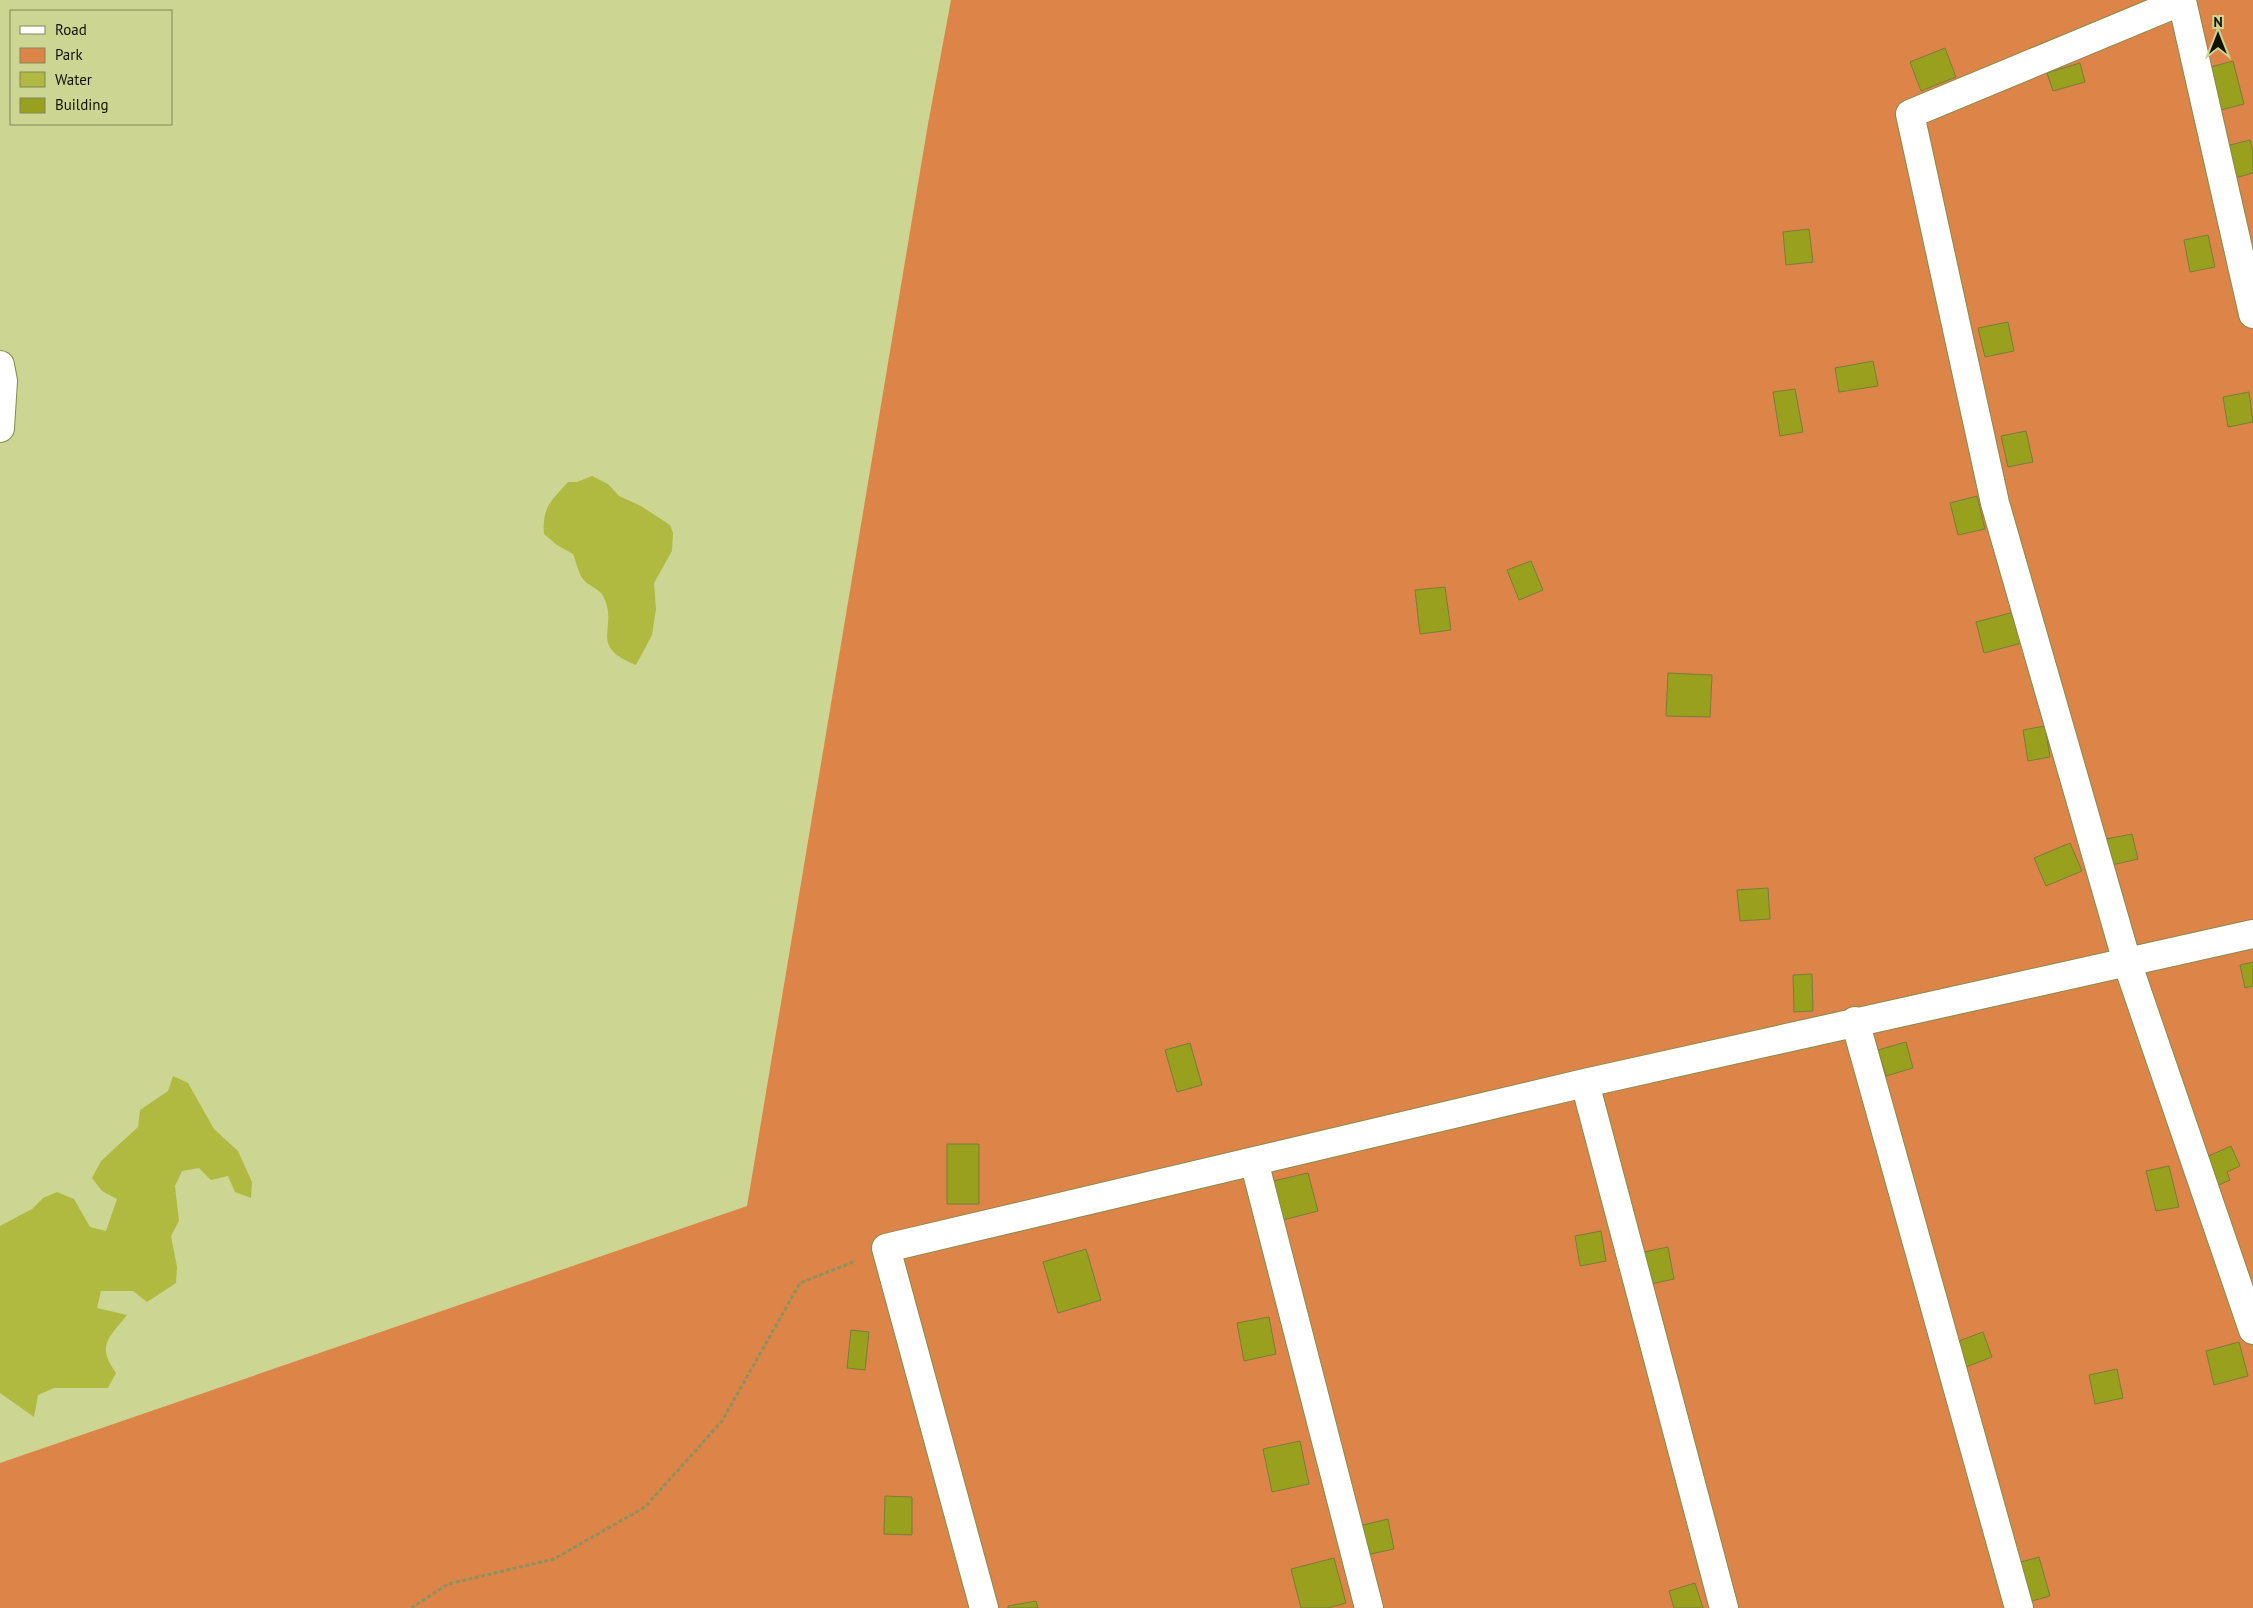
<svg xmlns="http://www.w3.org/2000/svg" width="2253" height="1608" font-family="'PT Sans',sans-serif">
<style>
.green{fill:#dd8548}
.water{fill:#b0ba40}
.building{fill:#98a01e;stroke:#777d3d}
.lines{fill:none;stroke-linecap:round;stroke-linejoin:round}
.minor-casing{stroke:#858b4b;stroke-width:30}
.path{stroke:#8b915f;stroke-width:3;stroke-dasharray:4 2.5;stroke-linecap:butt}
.minor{stroke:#fff;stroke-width:28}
</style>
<rect width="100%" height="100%" fill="#cdd592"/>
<!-- green -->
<path class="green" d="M951 0H2253V1608H0V1463L747 1206 928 124Z"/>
<!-- water -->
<path class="water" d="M592 476 608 484 619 496 641 506 670 525 673 533 672 551 654 583 656 609 652 635 636 665C586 645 620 628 603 596 600 589 588 586 583 579 578 573 576 561 573 554L557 545 544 534C542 507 551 501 568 482H577Z
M173 1076 188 1083 214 1129 238 1151 252 1182 251 1198 235 1192 228 1176 211 1180 199 1168 182 1171 175 1186 179 1221 171 1236 177 1267 176 1283 147 1302 133 1291H101L97 1308 127 1315C109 1338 96 1345 116 1373L108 1388H54L38 1395 34 1417 0 1393V1226L32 1209 43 1198 57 1192 74 1199 90 1227 106 1231 117 1199 102 1191 92 1178 101 1161 138 1127 140 1110 168 1091Z"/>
<!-- building -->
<path class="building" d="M1945 48 1956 77 1921 91 1910 62Z
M2233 61 2244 104 2221 110 2211 67Z
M2080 63 2085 82 2053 91 2047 73Z
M2250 140 2253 151V173L2235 178 2226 146Z
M1809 229 1813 262 1786 265 1783 232Z
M2208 235 2215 267 2190 272 2184 240Z
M2008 322 2014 351 1985 357 1978 328Z
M1873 361 1878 386 1839 392 1835 368Z
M1795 389 1803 432 1780 436 1773 392Z
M2249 392 2253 422 2228 427 2223 397Z
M2026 431 2033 462 2008 467 2001 436Z
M1977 496 1985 529 1958 535 1950 503Z
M1531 561 1543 590 1519 600 1507 570Z
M1445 587 1451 630 1420 634 1415 590Z
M2014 612 2022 643 1984 653 1976 622Z
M1668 673 1712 675 1710 717 1666 716Z
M2045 726 2050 757 2028 761 2023 730Z
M2132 834 2138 859 2112 865 2106 839Z
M2070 843 2082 871 2046 886 2034 858Z
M1768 888 1770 919 1740 921 1737 890Z
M2253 962V986L2245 988 2240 965Z
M1812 974 1813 1011 1794 1012 1793 975Z
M1906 1042 1913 1068 1886 1076 1878 1050Z
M1190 1043 1202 1085 1177 1092 1165 1050Z
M947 1144H979V1204H947Z
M2231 1146 2240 1166 2227 1172 2230 1180 2214 1187 2202 1159Z
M2169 1166 2179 1207 2156 1211 2146 1171Z
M1308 1173 1318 1211 1279 1221 1269 1182Z
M1601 1231 1606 1261 1580 1266 1575 1236Z
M1668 1247 1674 1279 1651 1284 1644 1252Z
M1086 1249 1101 1300 1058 1313 1043 1262Z
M1269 1317 1276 1354 1244 1361 1237 1323Z
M851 1330 869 1332 865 1370 847 1368Z
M1983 1332 1992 1357 1966 1367 1956 1342Z
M2239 1342 2248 1376 2214 1385 2206 1351Z
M2117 1369 2123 1398 2095 1404 2089 1375Z
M1300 1441 1309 1484 1272 1492 1263 1449Z
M885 1496 912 1497V1535L884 1534Z
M1388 1519 1394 1549 1366 1555 1359 1526Z
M2039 1557 2050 1596 2032 1601 2021 1562Z
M1334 1558 1346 1603 1328 1608H1301L1291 1569Z
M1695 1583 1703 1608H1674L1669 1591Z
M1036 1601 1038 1608H1008V1606Z"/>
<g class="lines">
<!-- minor casing -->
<g class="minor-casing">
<path id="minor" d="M2253 314 2182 1 1910 114 1995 503 2127 962 2253 1330
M0 365 3 381 0 428
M1855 1021 2019 1608
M1585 1083 1724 1608
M1254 1161 1369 1608
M984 1608 886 1248 1585 1083 2253 934"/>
</g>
<!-- path -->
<path class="path" d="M411 1608 448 1584 554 1559 645 1507 722 1421 800 1283 853 1262"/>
<!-- minor -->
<use href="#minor" class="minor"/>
</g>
<!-- legend -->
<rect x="10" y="10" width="162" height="115" fill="#cdd592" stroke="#828758"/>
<rect x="20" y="26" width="25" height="8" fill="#ffffff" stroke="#828758"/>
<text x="55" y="35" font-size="15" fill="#111300">Road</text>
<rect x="20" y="48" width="25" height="15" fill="#dd8548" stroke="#828758"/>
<text x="55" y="60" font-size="15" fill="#111300">Park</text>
<rect x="20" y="72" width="25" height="15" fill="#b0ba40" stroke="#828758"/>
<text x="55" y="85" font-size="15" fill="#111300">Water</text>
<rect x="20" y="98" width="25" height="15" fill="#98a01e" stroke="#828758"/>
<text x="55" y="110" font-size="15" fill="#111300">Building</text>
<!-- north arrow -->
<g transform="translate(2218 35)" stroke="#cdd592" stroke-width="4" paint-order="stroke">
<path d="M0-4L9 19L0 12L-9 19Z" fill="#111300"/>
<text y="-8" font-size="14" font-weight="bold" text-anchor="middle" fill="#111300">N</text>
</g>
</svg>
